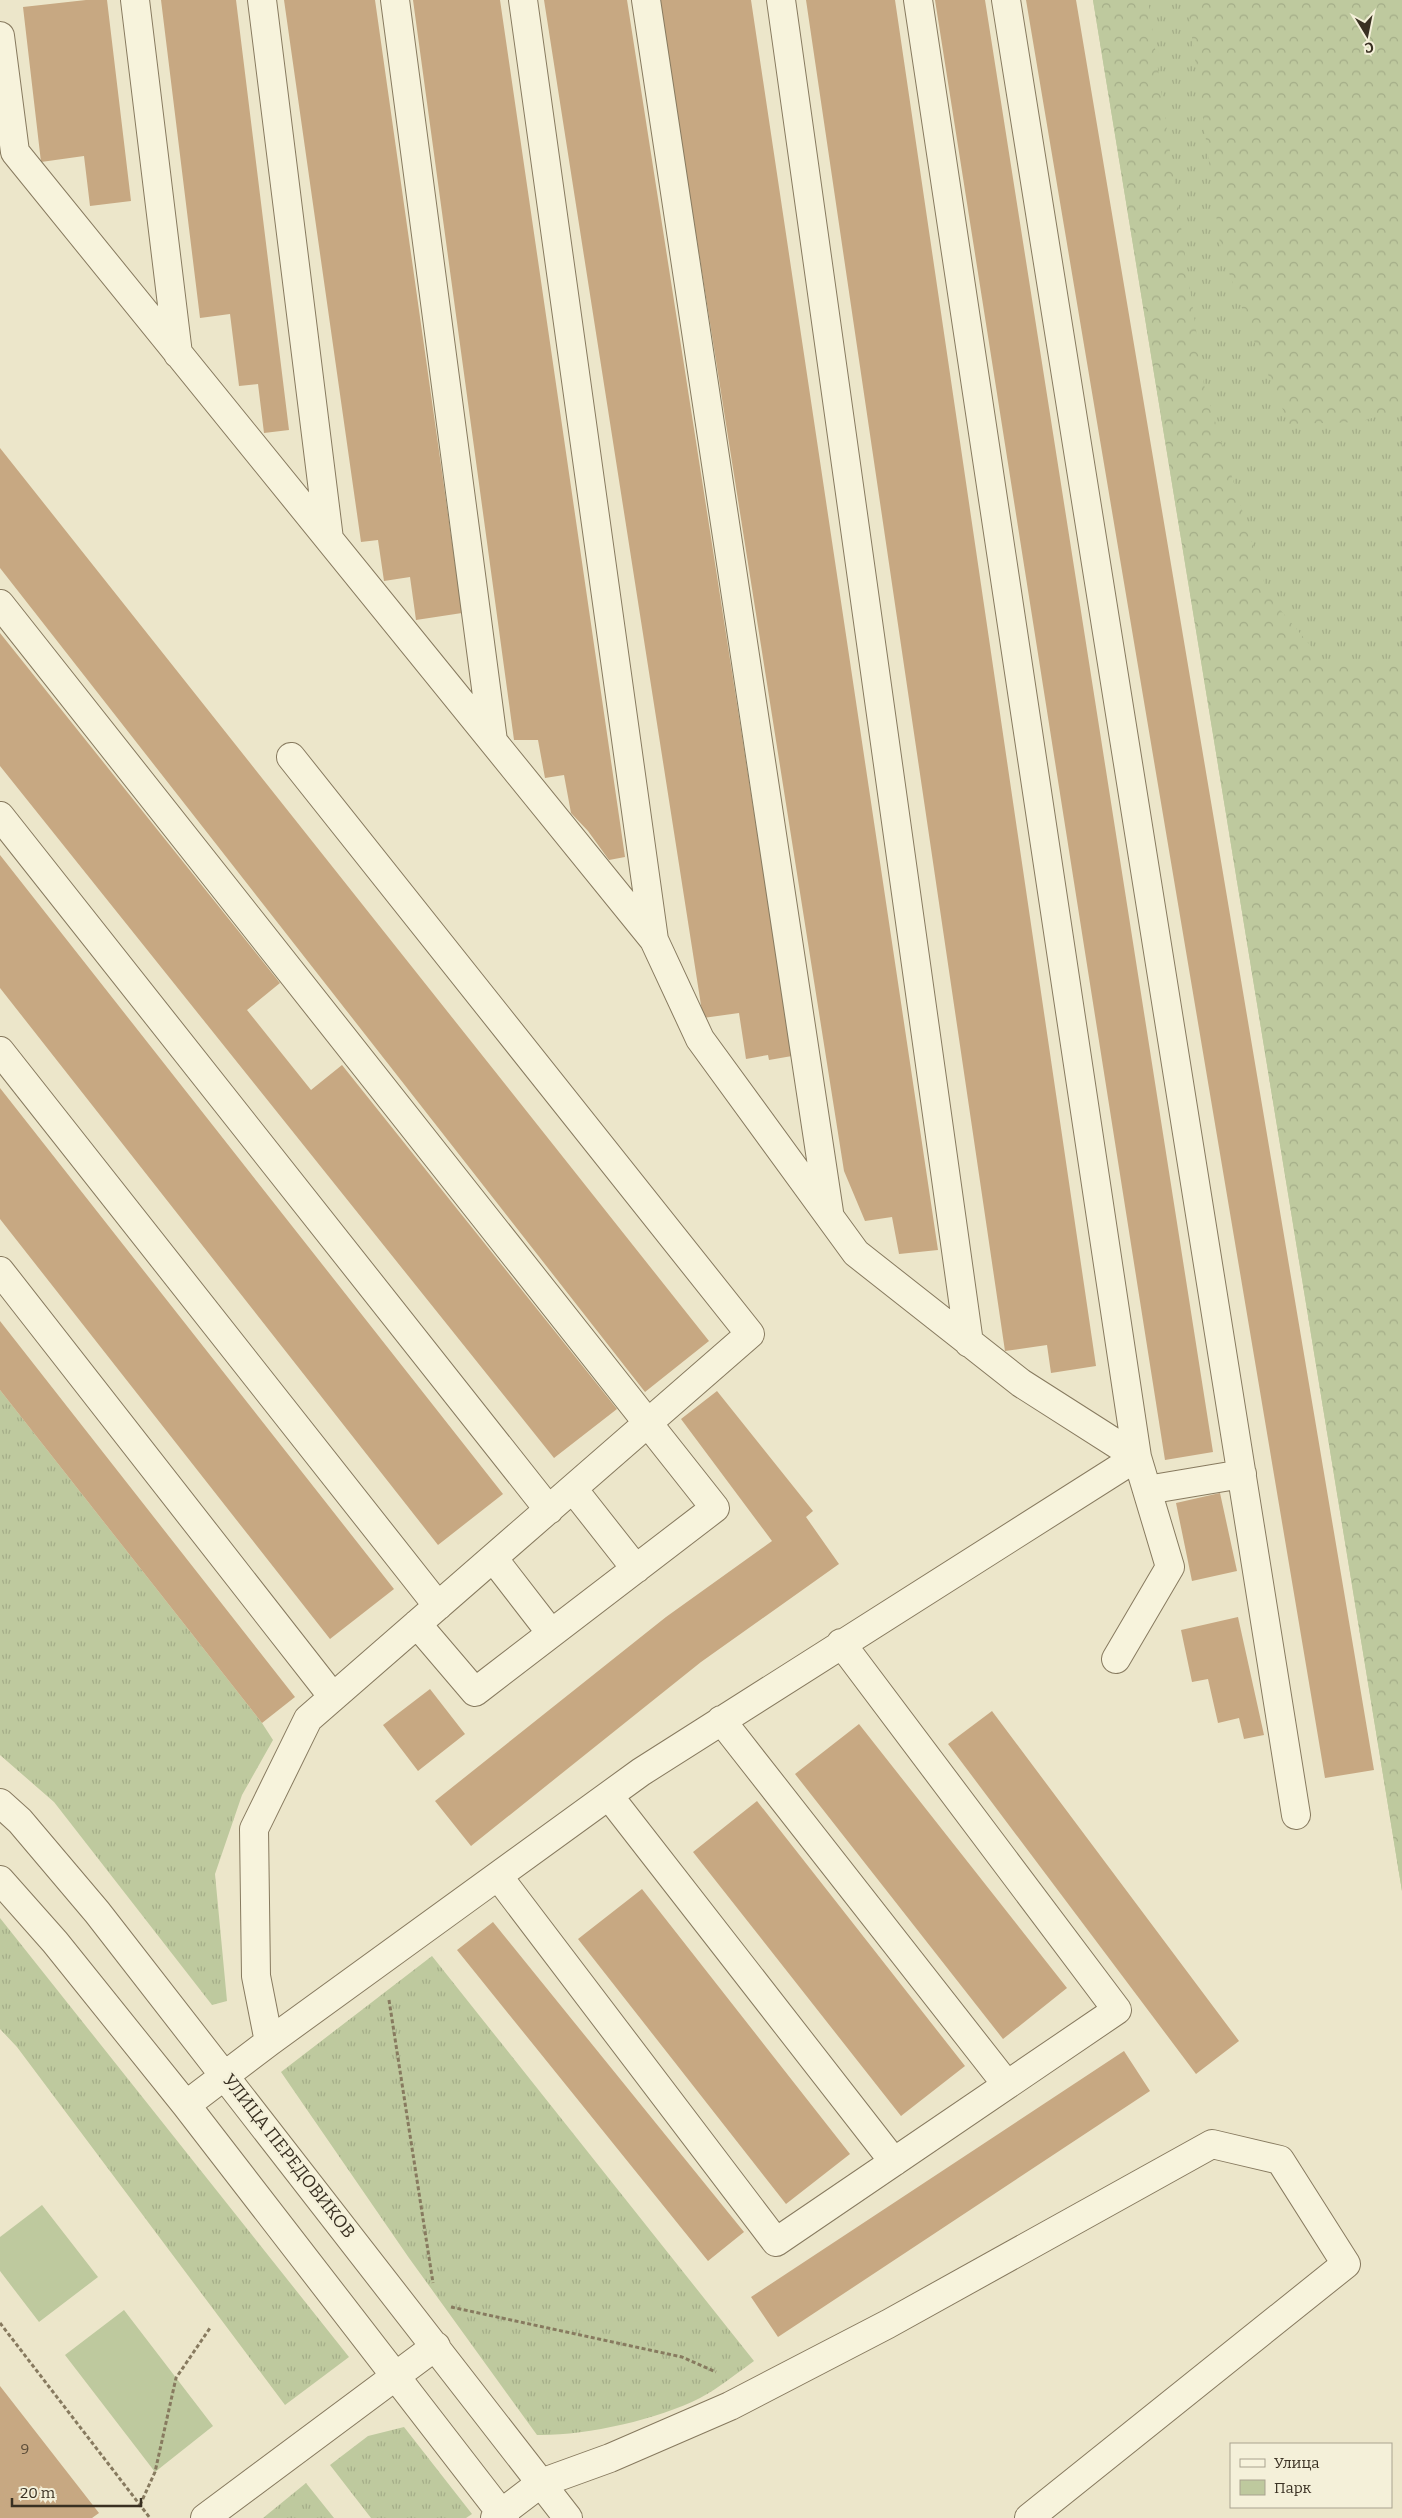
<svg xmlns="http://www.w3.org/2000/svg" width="1402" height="2518" font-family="Bitter,serif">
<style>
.grass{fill:url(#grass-tufts)}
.forest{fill:url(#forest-crowns)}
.green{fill:#bec99e}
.building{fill:#c7a882}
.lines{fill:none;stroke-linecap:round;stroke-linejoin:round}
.minor-casing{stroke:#877a5f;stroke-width:30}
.path{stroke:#877a5f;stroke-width:3;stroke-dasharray:4 2.5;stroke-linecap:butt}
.minor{stroke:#f7f3dc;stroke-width:28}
.labels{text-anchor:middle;stroke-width:5;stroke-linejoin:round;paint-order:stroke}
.number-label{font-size:15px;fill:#5c4e3a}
.street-label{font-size:18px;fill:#393022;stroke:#f4f0d9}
</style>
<defs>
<pattern id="grass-tufts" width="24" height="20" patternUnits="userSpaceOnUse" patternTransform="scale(1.25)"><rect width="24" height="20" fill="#bec99e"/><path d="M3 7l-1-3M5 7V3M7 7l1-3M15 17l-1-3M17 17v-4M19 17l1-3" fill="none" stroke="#a4ad88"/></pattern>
<pattern id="forest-crowns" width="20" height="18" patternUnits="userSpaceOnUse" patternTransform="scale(1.25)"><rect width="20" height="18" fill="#bec99e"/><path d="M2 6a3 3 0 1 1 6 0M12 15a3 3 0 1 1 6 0" fill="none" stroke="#a4ad88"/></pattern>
</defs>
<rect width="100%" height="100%" fill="#ece6ca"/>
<!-- grass -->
<path class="grass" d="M1093 0H1402V1891Z
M0 1390 262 1723 273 1740 242 1795 215 1874 227 2001 212 2005 54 1802 0 1755Z
M0 1918 349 2357 285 2405 17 2047 0 2029Z
M432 1956 754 2361C737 2373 719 2388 700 2398 657 2420 584 2436 537 2435L409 2258 281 2072Z
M404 2427 472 2514 466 2518H371L330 2465 368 2436Z
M306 2483 334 2518H263Z"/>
<!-- forest -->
<path class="forest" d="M1093 0H1148L1204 385 1268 595 1325 663 1402 661V1891Z
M1187 0H1402V407L1361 422 1289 424 1256 346 1221 251Z"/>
<!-- green -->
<path class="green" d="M42 2205 98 2277 39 2322 0 2271V2237Z
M124 2310 213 2426 155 2472 65 2355Z"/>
<!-- building -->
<path class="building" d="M86 0H107L131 201 90 206 84 156 41 162 23 7Z
M161 0H236L289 430 264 433 258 384 239 386 230 314 200 318Z
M284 0H375L462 613 416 620 410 577 384 581 378 540 361 542Z
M413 0H500L625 857 609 860 588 831 571 813 564 775 545 778 538 740H514Z
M544 0H627L792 1056 769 1060 768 1055 746 1059 739 1013 703 1018Z
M659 0H751L938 1250 899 1254 892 1217 865 1221 844 1171Z
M806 0H895L1096 1366 1051 1373 1047 1345 1005 1351Z
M935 0H985L1213 1452 1165 1460Z
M1026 0H1076L1374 1770 1325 1778Z
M0 448 709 1341 645 1392 0 568Z
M0 633 280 983 247 1010 311 1090 342 1065 617 1409 554 1458 0 766Z
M0 855 503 1494 438 1545 0 988Z
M0 1088 394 1589 330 1639 0 1219Z
M0 1321 295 1697 262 1723 0 1390Z
M717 1391 813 1511 806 1517 839 1564 701 1662 471 1846 435 1801 666 1617 772 1541 681 1419Z
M1220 1493 1237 1571 1192 1581 1176 1503Z
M1238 1617 1264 1735 1244 1739 1239 1718 1218 1723 1208 1679 1192 1682 1181 1630Z
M430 1689 465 1734 418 1771 383 1725Z
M992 1711 1239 2041 1196 2074 948 1744Z
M859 1724 1067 1988 1003 2039 795 1774Z
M757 1801 965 2066 901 2116 693 1852Z
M642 1889 850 2154 786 2204 578 1939Z
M493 1922 744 2232 708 2261 457 1950Z
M1124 2051 1150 2091 778 2337 751 2297Z
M0 2386 99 2513 92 2518H0Z"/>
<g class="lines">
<!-- minor casing -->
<g class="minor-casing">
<path id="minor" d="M135 0 178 354
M262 0 329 539
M395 0 493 741
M523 0 654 940
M646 0 829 1212
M781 0 969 1343
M918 0 1137 1457 1170 1567 1116 1659
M1006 0 1296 1815
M0 36 15 152 654 940 700 1039 856 1253 1021 1383 1137 1457
M0 604 715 1508 475 1692 417 1624
M0 816 549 1510
M0 1051 438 1606
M0 1271 333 1697
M573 1489 636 1569
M1147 1490 1242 1474
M493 1558 551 1633
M721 1720 1007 2085
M609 1796 894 2162
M0 1803 20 1821 97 1912 568 2518
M498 1876 776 2242 1117 2010 841 1643
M0 1880 55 1942 186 2105 505 2518
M269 2042 256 1976 254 1829 308 1719 750 1334 291 757
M186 2105 269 2042 641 1772 1137 1457
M205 2518 436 2346
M495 2518 541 2483 610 2458 730 2406 888 2324 1212 2144 1280 2160 1346 2264 1029 2518"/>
</g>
<!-- path -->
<path class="path" d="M389 2000 433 2283
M451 2307 682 2357 716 2372
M0 2323 150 2518
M140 2505 155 2472 176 2378 210 2328"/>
<!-- minor -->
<use href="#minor" class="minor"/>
</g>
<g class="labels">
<!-- number labels -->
<g class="number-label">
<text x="25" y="2454">9</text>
</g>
<!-- street labels -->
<g class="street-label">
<text transform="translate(289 2156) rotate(52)" y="6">УЛИЦА ПЕРЕДОВИКОВ</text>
</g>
</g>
<!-- legend -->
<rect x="1230" y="2443" width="162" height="65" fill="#f4f0d9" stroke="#a9a390"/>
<rect x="1240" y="2459" width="25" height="8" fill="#f7f3dc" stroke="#a9a390"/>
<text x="1274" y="2468" font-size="15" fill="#393022">Улица</text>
<rect x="1240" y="2480" width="25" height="15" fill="#bec99e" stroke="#a9a390"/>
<text x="1274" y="2493" font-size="15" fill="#393022">Парк</text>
<!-- north arrow -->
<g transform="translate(1367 35) rotate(170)" stroke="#f4f0d9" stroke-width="4" paint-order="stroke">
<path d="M0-4L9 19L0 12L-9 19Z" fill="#393022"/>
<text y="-8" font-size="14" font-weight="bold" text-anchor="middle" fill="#393022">С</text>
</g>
<!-- scale -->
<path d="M12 2498v8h129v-8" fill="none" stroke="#393022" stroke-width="2.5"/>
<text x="20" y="2498" font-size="15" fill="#393022" stroke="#f4f0d9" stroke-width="4" paint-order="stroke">20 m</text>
</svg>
